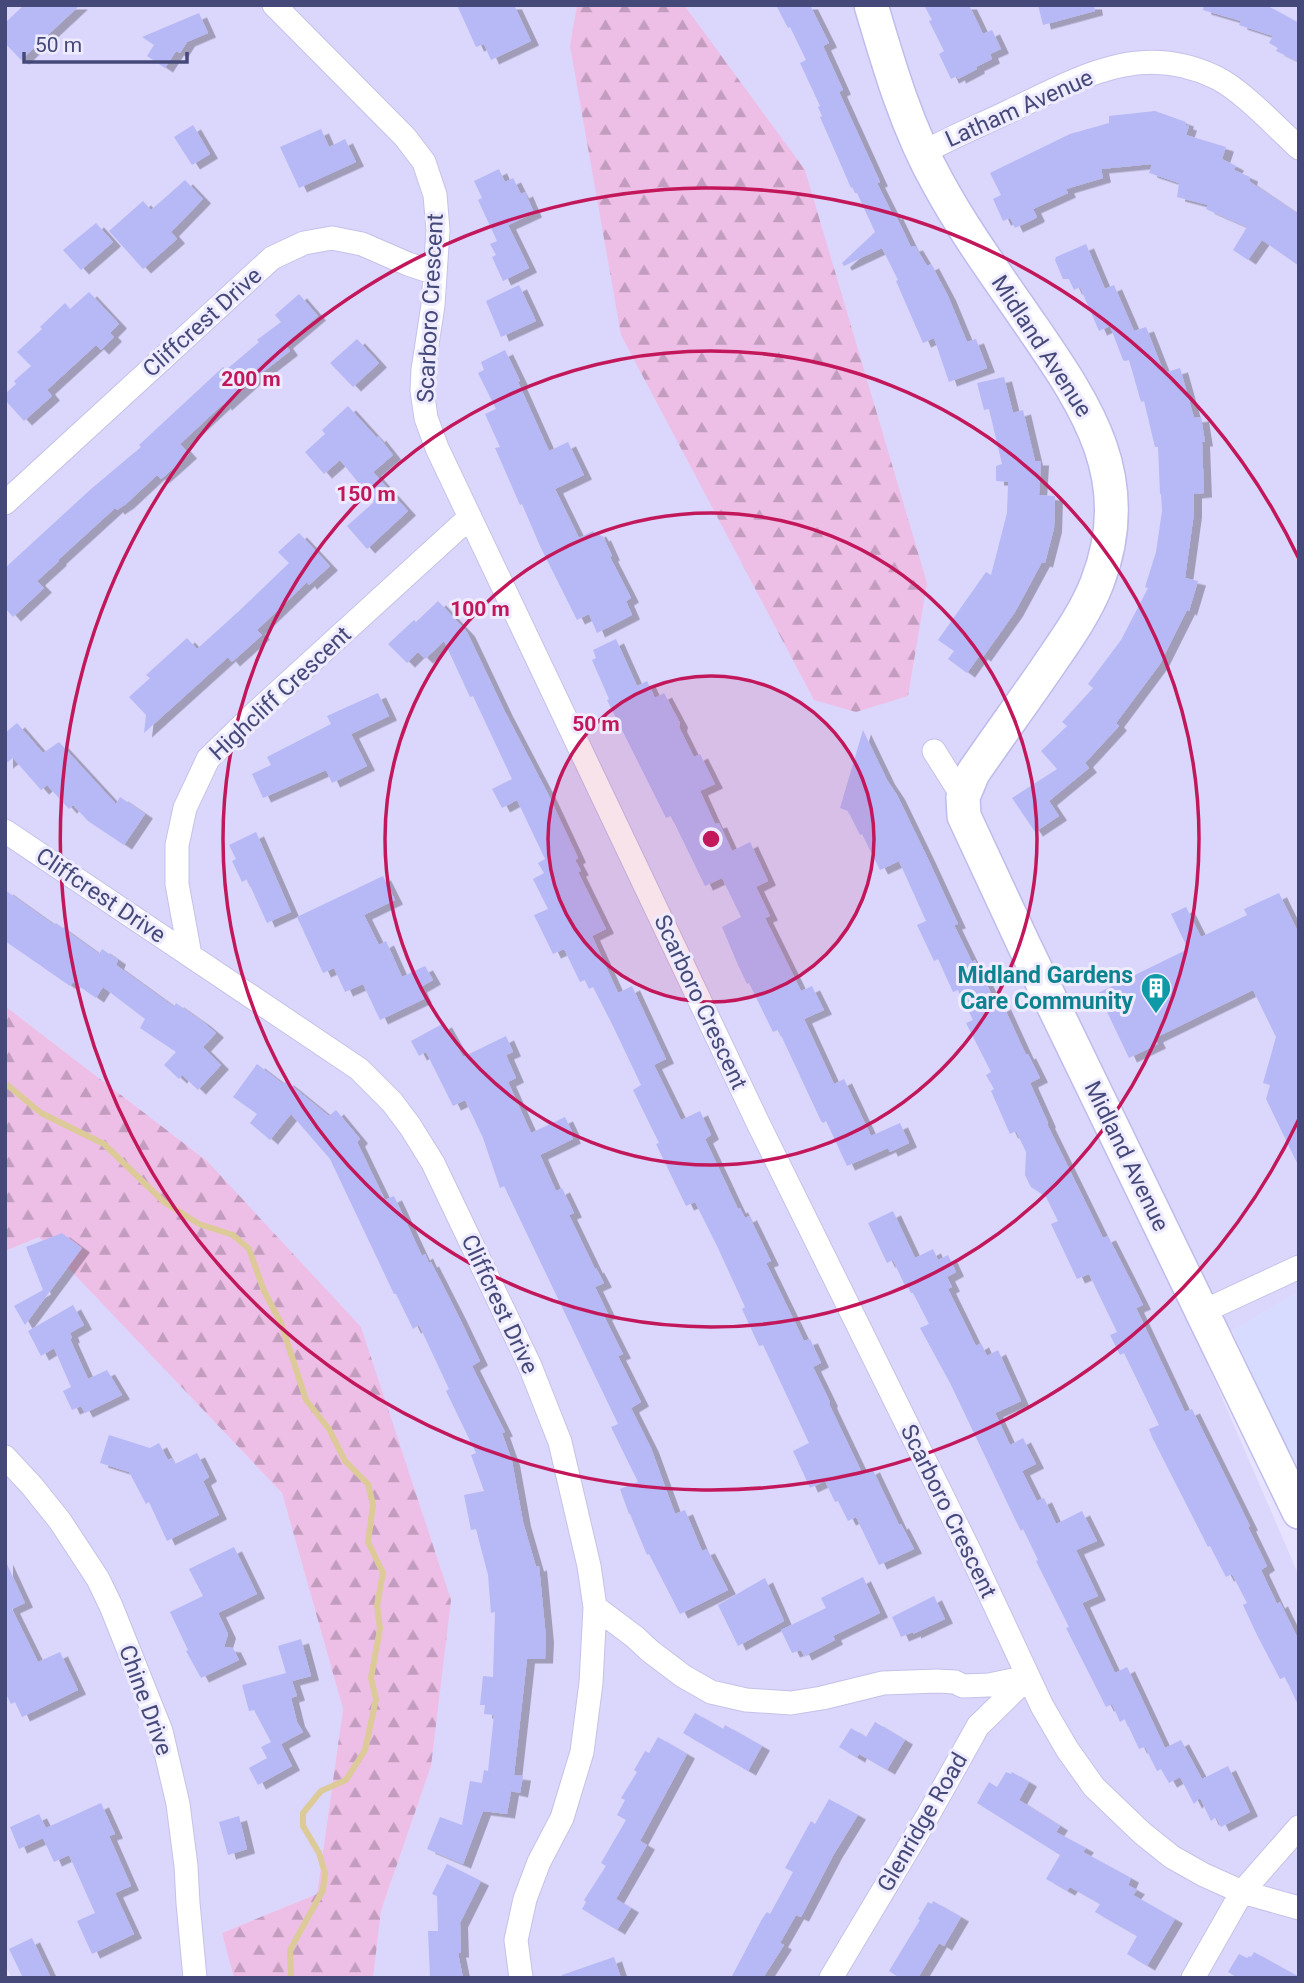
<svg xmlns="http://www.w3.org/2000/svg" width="1304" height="1983" font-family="Roboto,sans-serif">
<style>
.residential{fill:#dbd6fc}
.commercial{fill:#d6dbff}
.forest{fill:url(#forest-firs)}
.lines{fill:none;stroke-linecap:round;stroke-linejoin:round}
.stream{stroke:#ddca99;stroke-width:6}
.building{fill:#b7b9f7;filter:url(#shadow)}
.street-casing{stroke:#c4c2e9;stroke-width:25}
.secondary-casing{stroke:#bebcec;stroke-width:36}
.street{stroke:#fff;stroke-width:23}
.secondary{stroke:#fff;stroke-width:33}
.ring{fill:none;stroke:#c2185b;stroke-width:3.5}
.labels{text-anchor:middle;stroke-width:6;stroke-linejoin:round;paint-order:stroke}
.street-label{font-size:23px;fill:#454979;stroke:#eeebff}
.culture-label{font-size:23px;font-weight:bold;fill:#0d838f;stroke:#eeebff;text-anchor:end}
.centre{fill:#c2185b;stroke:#eeebff;stroke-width:3.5}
.ring-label{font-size:21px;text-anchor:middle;font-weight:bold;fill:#c2185b;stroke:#eeebff;stroke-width:6;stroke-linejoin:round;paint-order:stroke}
</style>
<defs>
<pattern id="forest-firs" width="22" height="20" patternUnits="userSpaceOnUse" patternTransform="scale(1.75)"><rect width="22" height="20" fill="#eebfe6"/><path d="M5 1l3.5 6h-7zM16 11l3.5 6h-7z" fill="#c39dbf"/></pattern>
<filter id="shadow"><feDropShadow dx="8" dy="4.5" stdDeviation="0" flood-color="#0004"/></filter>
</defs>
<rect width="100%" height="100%" fill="#e7e2ff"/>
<!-- residential -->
<path class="residential" d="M5 5H1299V1291L1232 1331 1197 1340 1299 1576V1978H373L381 1911 431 1766 207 1161 5 1006Z
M39 1236 282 1493 343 1709 317 1894 222 1933 234 1978H12L5 1965V1251Z"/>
<!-- commercial -->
<path class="commercial" d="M1299 1291V1473L1232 1331Z"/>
<!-- forest -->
<path class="forest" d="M577 5H684L805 170 927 583 908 696 856 712 814 700 621 335 570 46Z
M5 1006 207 1161 361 1327 451 1600 431 1766 381 1911 373 1978H234L222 1933 317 1894 343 1709 282 1493 39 1237 5 1251Z"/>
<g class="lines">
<!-- stream -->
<path class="stream" d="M5 1083 41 1113 104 1144 164 1202 199 1224 233 1235 249 1249 264 1291 281 1323 306 1400 329 1429 345 1461 368 1484 373 1505 368 1542 383 1573 377 1605 380 1629 371 1678 376 1699 365 1750 346 1780 321 1791 303 1813V1826L319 1853 325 1873 323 1890 290 1950 291 1978"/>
</g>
<!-- building -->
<path class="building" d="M24 5H80L21 60 5 43V23Z
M457 5H514L531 41 491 60 484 44 476 47Z
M776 5H810L829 43 823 46 843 90 839 92 880 182 877 183 893 215 895 214 911 247 915 246 927 266 931 264 948 296 967 342 976 339 987 368 949 382 934 338 923 343 896 281 898 280 882 248 844 266 842 263 875 232 857 193H855L852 187 851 188 820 117 822 116 818 107 820 106 800 63 806 60 790 27 788 28Z
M924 5H969L983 34 992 30 1001 49 990 54 992 59 976 67 977 69 958 79 957 76 951 79 939 54 944 51 929 21 932 20Z
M1038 5H1094L1095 11 1043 25Z
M1204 5H1266L1299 23V62L1276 51 1278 48 1269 43 1273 36 1239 25 1241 21 1203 10Z
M199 13 208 33 187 42 180 53 176 51 165 68 147 56 154 45 142 37Z
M1155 111 1186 122 1185 125 1189 126 1186 135 1226 147 1222 159 1236 166 1234 170 1250 177 1249 181 1299 215V266L1262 240 1248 260 1233 250 1247 227 1206 209 1208 205 1177 197 1179 183 1149 173 1152 164 1101 169 1103 178 1066 189 1068 193 1033 209 1037 217 1034 219 1015 228 1010 218 1003 221 993 199 1001 195 990 173 1070 134 1109 123V116Z
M193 125 210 154 192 165 174 137Z
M321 129 329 147 345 139 356 162 299 188 280 147Z
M499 169 505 182 513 178 521 194 525 192 534 213 508 225 529 268 503 281 492 257 496 255 490 244 497 241 478 200 482 198 474 181Z
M185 180 203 199 171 232 177 239 143 269 109 231 143 201 151 210Z
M96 223 113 242 81 270 63 250Z
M1086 244 1105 289 1114 285 1134 331 1146 327 1164 373 1180 368 1194 418 1201 417 1205 442H1202L1204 493 1194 494V513L1185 578 1198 581 1189 611 1187 610 1160 664 1116 723 1119 726 1085 763 1089 768 1049 801 1059 816 1035 832 1012 798 1057 769 1041 751 1067 726 1062 722 1093 688 1088 684 1121 640 1148 588 1145 587 1156 552 1162 511 1161 494H1160L1158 447H1155L1144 401 1141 402 1129 360 1125 361 1123 360 1110 326 1099 331 1080 287 1074 290 1069 279H1063L1055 260 1056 257Z
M519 285 536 321 501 337 486 301Z
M89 292 119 324 110 333 114 337 101 350 96 345 47 390 52 396 24 421 5 400V394L16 384 14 381 31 366 17 352 42 329 40 327 65 303 70 309Z
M299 294 318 316 285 344 290 351 254 379 224 406 223 404 180 444 189 454 169 472 161 479 157 475 126 504 117 510 115 508 58 560 59 561 37 581 44 588 13 617 5 608V568L91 489 141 447 139 445 223 367 226 370 259 342 257 340 281 322 275 315Z
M357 339 379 363 353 387 330 363Z
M505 350 520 381 518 382 549 451 568 442 584 475 555 489 579 538 593 531 595 534 598 532 601 537 603 536 612 556 610 557 631 598 626 601 632 615 597 633 589 614 577 620 540 546 522 504 520 505 495 448 500 447 485 414 496 409 478 373 484 370 481 362Z
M1004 377 1013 413 1023 410 1035 461H1041L1039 495 1055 496 1054 528 1045 563 1042 562 1015 612 983 657 980 655 967 673 948 659 954 651 938 640 986 572 991 575 1007 513 1008 485V482L996 481V466L1002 464 989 409 984 410 977 383Z
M348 406 377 438 378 436 393 455 373 472 408 511 367 549 347 526 374 502 340 460 324 474 305 452 325 434 322 430Z
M299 533 330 566 309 585 307 582 257 630 262 635 232 662 228 657 144 733 146 715 129 697 150 678 146 675 187 638 197 649 239 611 289 563 278 552Z
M438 601 467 632 505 712 548 794 578 858 575 860 581 871 578 872 606 929 592 936 618 993 632 986 666 1059 654 1065 681 1120 700 1111 711 1135 705 1139 738 1209 740 1208 745 1218 749 1216 771 1261 766 1263 787 1306 804 1341 810 1339 821 1363 813 1367 830 1402 829 1403 830 1406 862 1473 872 1468 899 1525 901 1524 914 1549 879 1565 856 1517 848 1521 838 1501 835 1502 825 1481 810 1488 793 1451 809 1443 763 1345 759 1346 742 1309 745 1307 717 1246 695 1202 686 1206 656 1144 659 1143 633 1090 641 1085 612 1024 593 987 589 989 585 980 580 982 564 949 553 954 534 915 548 909 533 879 544 873 538 863 545 859 517 800 502 808 492 789 512 779 473 696 470 697 444 641 425 659 418 652 407 663 388 644 414 620 416 622Z
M616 639 637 686 647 681 655 698 664 693 680 723 679 727 694 757 700 754 715 784 700 791 715 824 719 823 732 851 750 842 768 881 756 887 770 916 765 918 801 991 812 986 824 1010 804 1019 834 1084 844 1079 871 1136 900 1123 909 1143 890 1152 888 1148 847 1166 826 1121 823 1123 821 1121 779 1031 778 1030 773 1032 749 983 747 984 738 965 722 927 741 917 722 878 705 886 671 816 666 818 607 700 609 699 592 660 596 658 593 650Z
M378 693 389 716 351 734 367 766 332 783 326 770 263 798 252 774 271 765 267 757 331 724 327 716Z
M17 723 43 753 59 742 116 804 120 797 145 814 124 845 88 821 73 805 69 809 47 785 41 790 13 758 5 764V733Z
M863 730 887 780 897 795 928 859 958 924 954 925 972 962 975 960 998 1008 1003 1005 1026 1055 1028 1054 1040 1078 1030 1083 1048 1123 1047 1124 1103 1238 1108 1236 1143 1305 1136 1308 1185 1412 1192 1409 1250 1526 1248 1527 1267 1566 1261 1570 1277 1604 1280 1602 1299 1641V1707L1285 1677 1280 1679 1257 1635 1243 1605 1247 1603 1232 1574 1226 1577 1210 1546 1208 1547 1152 1437 1149 1429 1159 1425 1124 1353 1120 1355 1110 1335 1117 1332 1089 1274 1077 1279 1051 1224 1058 1221 1046 1197 1031 1187 1025 1175 1026 1152 1016 1131 1010 1134 991 1091 994 1089 986 1075 991 1072 966 1023 973 1020 958 990 953 992 938 959 934 961 917 925 926 921 899 861 880 870 862 834 860 835 848 811 840 808Z
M256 832 291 912 267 923 247 879 242 882 232 861 236 859 229 845Z
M383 876 395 900 364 915 379 945 386 941 402 977 425 966 433 980 419 988 424 999 380 1020 363 984 345 992 334 968 323 973 297 917Z
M5 890 54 925 56 923 99 954 102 949 118 960 116 965 174 1007 176 1003 203 1022 216 1033 203 1047 221 1065 198 1090 182 1075 179 1079 164 1065 176 1052 140 1028 145 1019 103 987 96 998 73 982 70 986 5 941Z
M1279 893 1299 934V1167L1266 1099 1270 1085 1263 1083 1276 1037 1253 990 1155 1038 1158 1044 1129 1058 1098 993 1188 949 1171 914 1186 907 1201 937 1247 915 1244 909Z
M444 1023 463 1057 506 1036 513 1052 506 1055 516 1078 508 1082 531 1133 565 1117 573 1134 571 1135 573 1139 540 1155 556 1191 562 1188 574 1213 569 1215 595 1269 596 1268 604 1283 595 1287 608 1314 604 1316 623 1354 618 1356 641 1402 631 1408 651 1448 675 1514 685 1510 702 1551 707 1549 728 1590 680 1614 649 1554 647 1555 630 1514H629L620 1489 638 1482 611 1427 618 1424 504 1186 500 1188 483 1138 465 1100 453 1106 426 1052 419 1056 411 1041Z
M257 1064 283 1084 286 1081 329 1116 336 1110 360 1139 357 1142 385 1200 394 1196 422 1256 425 1254 429 1263 431 1262 458 1315 480 1361 472 1366 505 1432 502 1433 512 1461 523 1522 536 1567 539 1566 546 1638 545 1659H527L514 1775 523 1776 520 1793 511 1791 507 1814 483 1811 463 1864 427 1849 440 1817 462 1825 470 1781 482 1783 484 1770 488 1771 494 1715 484 1714 485 1705H480L483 1676 493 1677 495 1612 491 1613 488 1575 476 1529 471 1530 464 1495 484 1491 471 1455 476 1453 446 1391 449 1389 419 1325 413 1329 396 1294H394L330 1159 291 1114 270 1140 250 1123 257 1114 233 1097Z
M893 1211 915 1258 933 1249 938 1260 948 1255 956 1272 947 1277 952 1287 948 1289 976 1346 981 1343 987 1356 998 1350 1021 1401 995 1413 1010 1445 1023 1438 1036 1464 1022 1471 1037 1501 1044 1498 1056 1524 1082 1511 1097 1541 1076 1550 1098 1596 1082 1603 1115 1673 1127 1667 1165 1748 1181 1740 1202 1779 1228 1766 1250 1812 1221 1827 1216 1817 1211 1821 1200 1798 1194 1804 1180 1777 1169 1783 1161 1769 1157 1771 1145 1747 1139 1749 1125 1719 1120 1722 1112 1704 1106 1707 1066 1628 1069 1627 1036 1561 1038 1560 1023 1529 1021 1531 1015 1519 950 1383 920 1328 929 1324 913 1293H911L908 1287 906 1288 893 1260 887 1263 868 1223Z
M62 1233 82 1248 25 1325 14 1306 43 1290 26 1247Z
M73 1305 84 1325 70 1333 72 1338 70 1339 88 1379 107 1370 122 1395 85 1413 81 1406 72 1410 63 1391 71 1387 54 1348 41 1356 28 1331Z
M109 1435 150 1448 159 1443 168 1460 172 1458 175 1464 197 1453 209 1477 203 1481 219 1515 167 1541 149 1502 146 1504 129 1472 100 1463Z
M234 1547 257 1594 218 1613 228 1634 224 1647 233 1648 239 1660 201 1678 186 1651 188 1650 170 1612 203 1596 189 1569Z
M5 1560 25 1603 12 1609 38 1662 60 1652 78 1690 22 1717 15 1702 11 1704 5 1692Z
M863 1577 880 1613 833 1636 835 1640 804 1656 801 1650 792 1653 781 1630 826 1608 821 1598Z
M765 1578 784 1621 738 1646 718 1605Z
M934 1596 945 1619 913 1634V1632L901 1637 892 1617Z
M301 1639 311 1676 292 1681 297 1696 291 1698 297 1722 303 1732 281 1744 292 1766 258 1785 249 1768 267 1758 261 1747 271 1742 254 1710 249 1711 242 1685 286 1673 278 1646Z
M695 1713 723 1729 725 1725 762 1746 748 1771 683 1733Z
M875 1722 905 1740 887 1770 859 1754 857 1758 839 1747 851 1728 866 1737Z
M658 1737 687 1754 640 1841 647 1845 616 1899 631 1908 617 1930 582 1909 586 1902 584 1900 606 1866 601 1863 626 1820 617 1815 625 1800 621 1798 637 1772 634 1770 645 1751 649 1753Z
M1006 1772 1011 1774 1012 1772 1029 1782 1019 1800 1060 1826 1056 1832 1086 1848 1083 1852 1131 1878 1128 1885 1137 1890 1133 1895 1175 1919 1147 1966 1127 1954 1137 1936 1095 1912 1100 1904 1070 1887 1067 1891 1046 1879 1060 1855 977 1803 989 1782 997 1787Z
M829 1799 858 1815 834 1854 801 1917 796 1915 780 1943 784 1945 763 1978H731L762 1919 767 1912 770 1914 793 1872 785 1868 811 1821 815 1824Z
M101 1803 115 1834 109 1836 131 1886 115 1893 134 1934 92 1954 77 1921 95 1913 69 1855 54 1862 43 1838 19 1849 10 1827 39 1814 46 1828Z
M239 1816 247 1849 228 1855 219 1822Z
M447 1864 481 1881 460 1923 461 1953H458L463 1978H430L428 1931H438L437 1896 432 1894Z
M933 1901 961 1917 944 1946 939 1943 918 1978H900L889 1971 920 1920 918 1919 928 1902 932 1904Z
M32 1938 51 1978H23L9 1949Z
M1254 1952 1299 1977V1978H1238L1228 1972 1239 1954 1247 1958 1249 1956 1251 1957Z
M614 1957 621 1978H562V1975Z"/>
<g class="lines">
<!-- street casing -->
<g class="street-casing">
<path id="street" d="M274 5 405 137 424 162 435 195 438 230 433 305 423 370 422 390 426 418 437 448 758 1123 970 1552 1042 1706 1067 1749 1094 1787 1142 1833 1172 1857 1204 1875 1242 1892 1299 1908
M923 153C951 137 981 125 1010 111 1079 78 1141 40 1217 78 1243 91 1277 128 1299 148
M5 503 272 258 304 243 332 238 362 244 408 264 435 273
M934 751 963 797
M5 831 359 1069 392 1102 410 1126 433 1163 530 1366 560 1442 589 1566 595 1607 591 1683 582 1752 562 1818 539 1862 525 1899 516 1940 521 1978
M190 955 177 884V845L185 808 208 759 252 716 470 517
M1202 1312 1299 1267
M5 1457 32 1486 60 1521 98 1579 111 1606 161 1731 178 1804 186 1866 188 1903 195 1978
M595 1607 635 1637 650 1651 683 1676 711 1692 746 1700 791 1703 822 1698 883 1683 937 1681 955 1682 963 1686 989 1685 1028 1677
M831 1978 927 1817 978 1726 1028 1677
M1193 1978 1242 1892 1299 1827"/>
</g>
<!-- secondary casing -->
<g class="secondary-casing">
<path id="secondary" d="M871 5C889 66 907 128 938 183 964 231 997 276 1028 321 1085 404 1138 477 1097 583 1085 614 1065 641 1046 669 1022 704 997 738 973 773L963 797 964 816 1024 945 1299 1512"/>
</g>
<!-- street -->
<use href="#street" class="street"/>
<!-- secondary -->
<use href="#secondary" class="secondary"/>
</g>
<!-- distance rings -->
<circle cx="711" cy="839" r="163" fill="#c2185b" fill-opacity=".12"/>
<g class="ring">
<circle cx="711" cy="839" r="163"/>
<circle cx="711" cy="839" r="326"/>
<circle cx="711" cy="839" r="488"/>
<path d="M1299 1119A651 651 0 1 1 1299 559"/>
</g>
<!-- icons -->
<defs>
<g id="building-pin" transform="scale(1.575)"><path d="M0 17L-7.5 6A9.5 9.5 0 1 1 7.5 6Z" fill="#0f9aa8" stroke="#eeebff"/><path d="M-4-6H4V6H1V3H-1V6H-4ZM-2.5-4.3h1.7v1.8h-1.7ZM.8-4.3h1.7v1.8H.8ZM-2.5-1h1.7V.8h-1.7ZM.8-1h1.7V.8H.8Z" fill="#fff"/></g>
</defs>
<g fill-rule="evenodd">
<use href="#building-pin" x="1156" y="988"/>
</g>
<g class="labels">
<!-- street labels -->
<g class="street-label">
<text transform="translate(1019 108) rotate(-24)" y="8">Latham Avenue</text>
<text transform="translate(430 308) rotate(-87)" y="8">Scarboro Crescent</text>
<text transform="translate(202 322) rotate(-42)" y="8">Cliffcrest Drive</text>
<text transform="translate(1042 346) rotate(57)" y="8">Midland Avenue</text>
<text transform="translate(280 693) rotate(-43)" y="8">Highcliff Crescent</text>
<text transform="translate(101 895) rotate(34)" y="8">Cliffcrest Drive</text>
<text transform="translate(701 1002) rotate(65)" y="8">Scarboro Crescent</text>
<text transform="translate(1127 1156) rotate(64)" y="8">Midland Avenue</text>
<text transform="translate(500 1304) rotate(65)" y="8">Cliffcrest Drive</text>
<text transform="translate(949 1511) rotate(64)" y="8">Scarboro Crescent</text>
<text transform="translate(146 1700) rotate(70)" y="8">Chine Drive</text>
<text transform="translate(922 1822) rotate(-60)" y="8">Glenridge Road</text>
</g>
<!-- culture labels -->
<g class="culture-label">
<text x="1133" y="983">Midland Gardens<tspan x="1133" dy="26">Care Community</tspan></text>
</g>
</g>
<circle cx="711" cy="839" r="10" class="centre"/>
<g class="ring-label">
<text x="251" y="386">200 m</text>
<text x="366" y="501">150 m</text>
<text x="480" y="616">100 m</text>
<text x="596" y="731">50 m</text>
</g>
<!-- border -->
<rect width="1304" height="1983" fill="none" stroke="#454979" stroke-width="14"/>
<!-- scale -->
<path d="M24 52v10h163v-10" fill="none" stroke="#454979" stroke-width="3.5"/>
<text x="35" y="52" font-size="21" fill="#454979" stroke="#eeebff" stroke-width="5" paint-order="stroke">50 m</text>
</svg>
